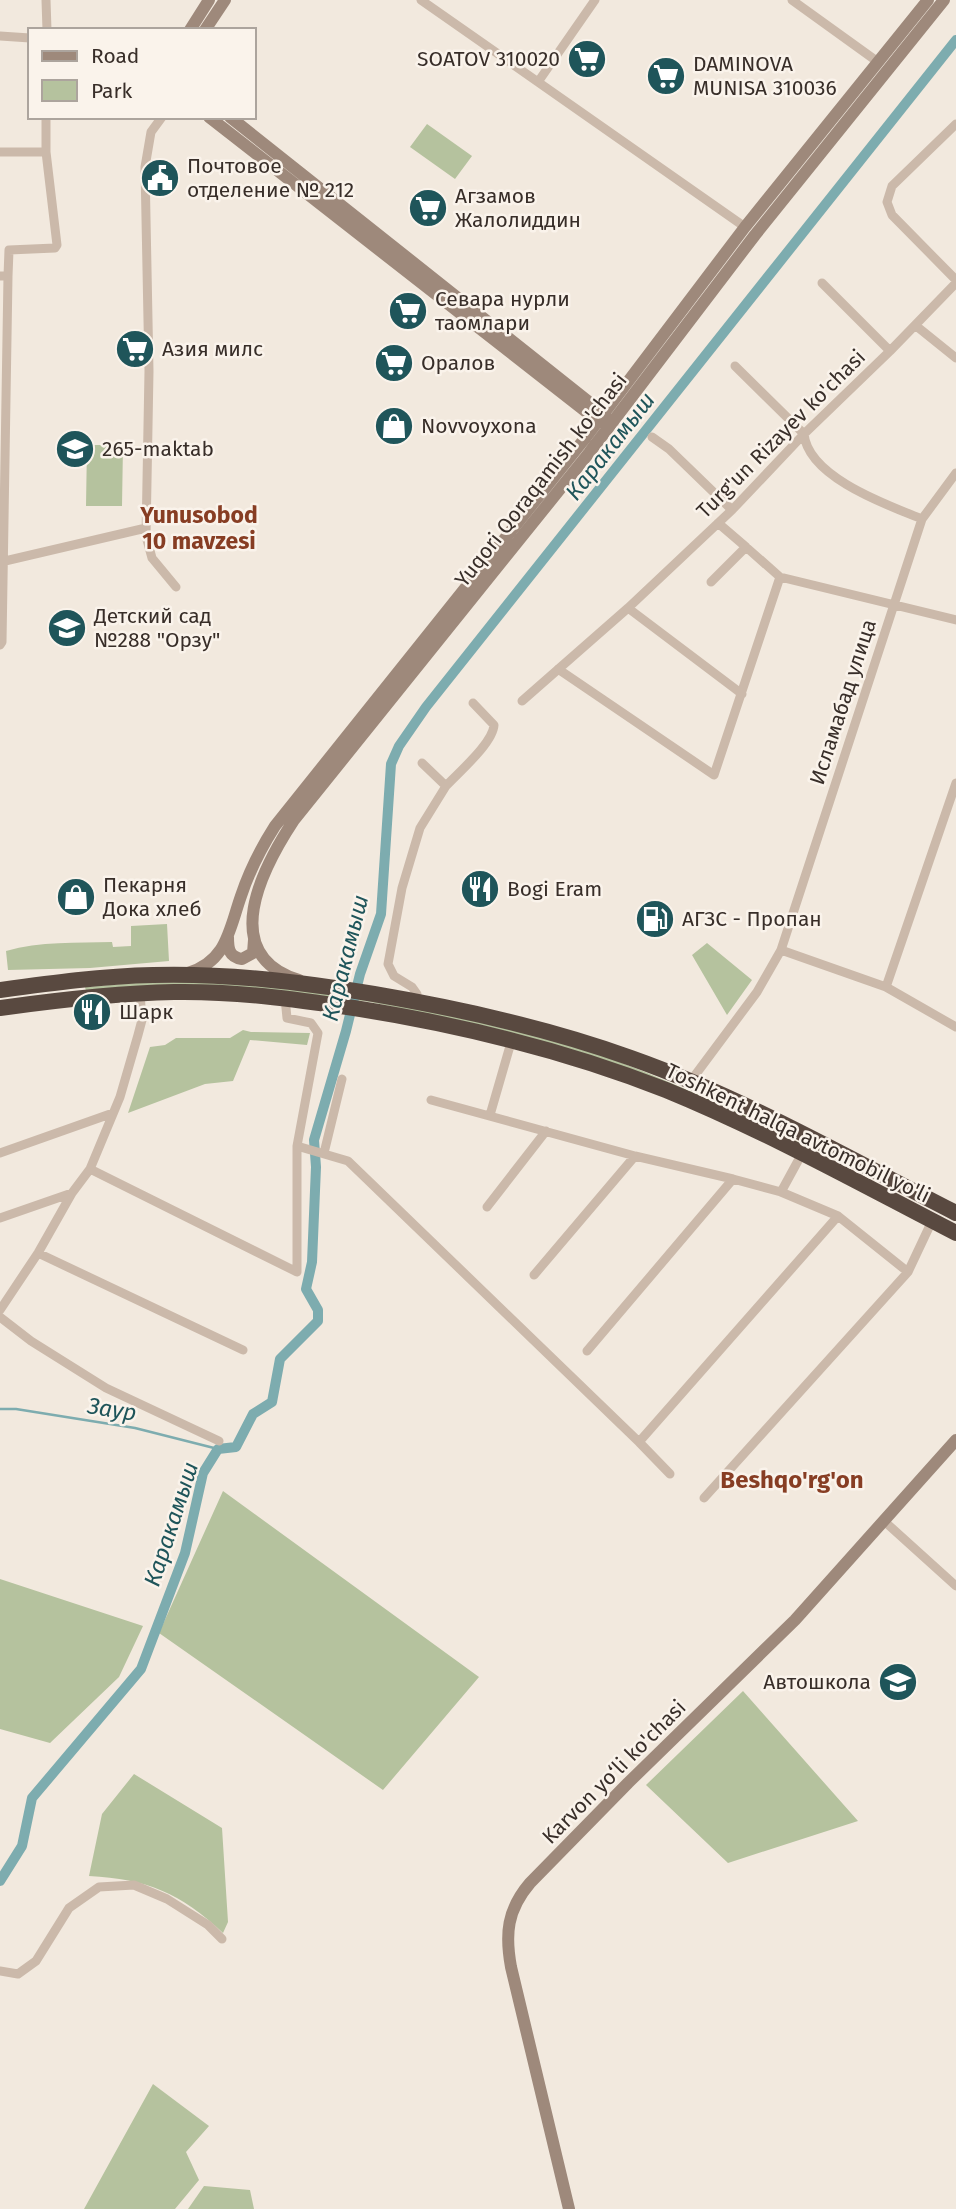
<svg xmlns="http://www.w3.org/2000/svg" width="956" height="2209" font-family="'Fira Sans',sans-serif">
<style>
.green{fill:#b5c29e}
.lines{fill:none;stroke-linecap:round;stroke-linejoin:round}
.stream{stroke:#7dacaf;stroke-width:2.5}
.canal{stroke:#7dacaf;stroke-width:10}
.street{stroke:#cbb9aa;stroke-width:9}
.secondary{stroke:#9e897b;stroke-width:12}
.highway{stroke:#594940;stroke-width:16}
.labels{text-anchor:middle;stroke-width:5;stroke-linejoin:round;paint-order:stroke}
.poi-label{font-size:21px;fill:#382e29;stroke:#faf3eb;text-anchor:start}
.street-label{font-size:21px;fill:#382e29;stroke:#faf3eb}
.water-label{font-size:23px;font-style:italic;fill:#1f555a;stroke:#faf3eb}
.neighbourhood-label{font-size:23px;font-weight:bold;fill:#873d23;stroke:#faf3eb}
.quarter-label{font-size:24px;font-weight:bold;fill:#873d23;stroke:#faf3eb}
</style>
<rect width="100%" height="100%" fill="#f2e9de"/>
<!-- green -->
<path class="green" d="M427 124 472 156 455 179 410 147Z
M87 445H123L122 506H86Z
M167 924 169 961 90 968 8 970 6 951C40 941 77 943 112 942L113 947 131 946V926Z
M707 943 752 980 727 1015 692 955Z
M229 981 371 997 511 1028 602 1055 645 1072 732 1109 816 1151 813 1155 772 1133 462 1021 370 1002 277 990 86 991 85 987 133 983Z
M243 1030 251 1032 310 1033 307 1045 250 1040 233 1081 205 1084 128 1113 150 1047 165 1045 176 1038H230Z
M223 1491 479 1677 383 1790 159 1633Z
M0 1579 143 1626 119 1677 50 1743 0 1729Z
M743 1691 858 1821 728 1863 646 1785Z
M134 1774 222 1828 228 1922 223 1933C181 1893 147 1879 89 1876L102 1814Z
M153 2084 209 2126 186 2152 199 2180 175 2209H84Z
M204 2186 250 2190 254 2209H188Z"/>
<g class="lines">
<!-- stream -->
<path class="stream" d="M0 1409H16L135 1428 218 1449"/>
<!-- canal -->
<path class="canal" d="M0 1881 22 1846 32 1798 141 1669 185 1553 203 1473 218 1449 236 1447 253 1414 272 1402 280 1359 318 1321V1310L306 1289 312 1262 316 1167 314 1140 346 1031 360 974 381 914 391 764 399 746 426 707 956 40"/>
<!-- street -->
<path class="street" d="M46 0 47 30
M421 0 745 227
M792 0 878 62
M0 36 30 38
M538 82 595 0
M162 117 151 132 145 167 149 371 146 536 152 558 176 587
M956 124 892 186 887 202 892 215 956 280
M0 152H46
M0 276H8L2 642 0 645
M8 276 9 250 55 248 57 245 46 152V117
M822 283 890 351
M915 325 956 358
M735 366 804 434C808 477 887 505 922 519
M652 437 669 449 732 510
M746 547 780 577 956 620
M5 561 146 528
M711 582 746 547 718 523
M628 608 742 694
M558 669 714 775 780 577
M522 701 628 608 732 510 804 434 890 351 956 283
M422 763 446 786C459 772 493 743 494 725L473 703
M781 950 886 987 956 1027
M886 987 956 783
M417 1001V994L412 987 394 976 388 964 402 888 420 828 446 786
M690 1082 757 992 781 950 922 519 956 473
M431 1100 635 1156 733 1179 781 1192 838 1216 908 1272
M490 1115 512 1039
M297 1146 348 1161 639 1442 670 1474
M0 1153 113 1113
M324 1153 342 1079
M90 1169 297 1272V1146L318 1033 311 1023 287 1018 285 998
M781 1192 799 1159
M487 1207 546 1131
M0 1218 72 1193
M38 1253 243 1350
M534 1275 635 1156
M0 1310 38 1253 72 1193 90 1169 120 1097 138 1035 142 1020 140 993
M0 1317 31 1341 106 1388 219 1441
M587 1351 733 1179
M639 1442 838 1216
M704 1498 908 1272 932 1221
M884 1521 956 1586
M0 1971 18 1974 36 1961 69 1908 99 1887 134 1885 167 1899 208 1925 222 1939"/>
<!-- secondary -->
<path class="secondary" d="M190 30 209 0
M205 30 225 0
M209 117 598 421 603 423
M230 117 604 414 607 419
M228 937C228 949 229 957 242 959L253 953 254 940
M188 973C227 961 229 930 241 896 249 872 261 848 275 826L586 437 745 227 928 0
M299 980C216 955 263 867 294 820L589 453 755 235 944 0
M569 2209 511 1967C505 1934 507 1910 530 1883L628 1783 795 1620 956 1440"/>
<!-- highway -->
<path class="highway" d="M0 990C51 983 102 976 153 975 228 973 301 982 374 994 462 1009 548 1028 631 1058 744 1098 850 1159 956 1213
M0 1008C58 1000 116 993 174 992 235 991 294 999 354 1008 461 1025 565 1050 666 1090 766 1131 861 1184 956 1233"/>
</g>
<!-- icons -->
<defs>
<g id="supermarket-disc" transform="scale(2.0125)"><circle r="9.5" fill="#1f555a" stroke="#faf3eb"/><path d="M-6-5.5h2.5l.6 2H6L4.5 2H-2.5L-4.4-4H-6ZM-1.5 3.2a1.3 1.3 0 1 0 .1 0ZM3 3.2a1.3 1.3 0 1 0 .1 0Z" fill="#fff"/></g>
<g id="civic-disc" transform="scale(2.0125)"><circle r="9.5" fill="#1f555a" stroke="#faf3eb"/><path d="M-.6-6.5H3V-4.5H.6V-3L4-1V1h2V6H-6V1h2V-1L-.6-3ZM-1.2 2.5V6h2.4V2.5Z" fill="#fff"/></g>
<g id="shop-disc" transform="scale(2.0125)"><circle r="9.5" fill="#1f555a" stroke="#faf3eb"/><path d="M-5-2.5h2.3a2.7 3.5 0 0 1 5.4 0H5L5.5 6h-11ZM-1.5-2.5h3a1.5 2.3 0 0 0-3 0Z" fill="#fff"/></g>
<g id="school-disc" transform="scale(2.0125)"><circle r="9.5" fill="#1f555a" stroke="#faf3eb"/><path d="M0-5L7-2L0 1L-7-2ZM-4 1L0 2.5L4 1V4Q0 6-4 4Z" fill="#fff"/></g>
<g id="restaurant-disc" transform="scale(2.0125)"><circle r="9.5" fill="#1f555a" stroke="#faf3eb"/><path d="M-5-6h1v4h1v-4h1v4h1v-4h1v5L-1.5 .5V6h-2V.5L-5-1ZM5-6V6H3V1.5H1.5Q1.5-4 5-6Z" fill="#fff"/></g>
<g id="fuel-disc" transform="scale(2.0125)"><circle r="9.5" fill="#1f555a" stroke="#faf3eb"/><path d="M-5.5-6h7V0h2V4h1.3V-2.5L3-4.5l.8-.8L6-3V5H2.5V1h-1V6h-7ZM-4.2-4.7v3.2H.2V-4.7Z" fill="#fff"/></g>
</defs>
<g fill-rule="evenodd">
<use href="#supermarket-disc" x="587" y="59"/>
<use href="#supermarket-disc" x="666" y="76"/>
<use href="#civic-disc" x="160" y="178"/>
<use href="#supermarket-disc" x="428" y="208"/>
<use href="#supermarket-disc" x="408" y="311"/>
<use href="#supermarket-disc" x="135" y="349"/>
<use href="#supermarket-disc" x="394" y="363"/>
<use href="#shop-disc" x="394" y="426"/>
<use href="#school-disc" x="75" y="449"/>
<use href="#school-disc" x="67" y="628"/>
<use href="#restaurant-disc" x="480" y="889"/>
<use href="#shop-disc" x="76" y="897"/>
<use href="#fuel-disc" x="655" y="919"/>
<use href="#restaurant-disc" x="92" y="1012"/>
<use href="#school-disc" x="898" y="1682"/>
</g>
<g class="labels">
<!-- poi labels -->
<g class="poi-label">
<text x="560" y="66" text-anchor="end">SOATOV 310020</text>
<text x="693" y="71">DAMINOVA<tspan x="693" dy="24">MUNISA 310036</tspan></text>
<text x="187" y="173">Почтовое<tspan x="187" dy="24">отделение № 212</tspan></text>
<text x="455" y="203">Агзамов<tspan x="455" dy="24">Жалолиддин</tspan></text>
<text x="435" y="306">Севара нурли<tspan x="435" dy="24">таомлари</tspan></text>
<text x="162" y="356">Азия милс</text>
<text x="421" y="370">Оралов</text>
<text x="421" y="433">Novvoyxona</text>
<text x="102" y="456">265-maktab</text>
<text x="94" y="623">Детский сад<tspan x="94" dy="24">№288 "Орзу"</tspan></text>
<text x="103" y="892">Пекарня<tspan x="103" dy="24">Дока хлеб</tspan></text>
<text x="507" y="896">Bogi Eram</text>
<text x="682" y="926">АГЗС - Пропан</text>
<text x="119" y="1019">Шарк</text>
<text x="871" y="1689" text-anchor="end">Автошкола</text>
</g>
<!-- street labels -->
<g class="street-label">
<text transform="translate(781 434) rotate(-45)" y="7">Turg'un Rizayev ko'chasi</text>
<text transform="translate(541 480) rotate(-52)" y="7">Yuqori Qoraqamish ko'chasi</text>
<text transform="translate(843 702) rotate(-72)" y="7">Исламабад улица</text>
<text transform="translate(798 1133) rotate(26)" y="7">Toshkent halqa avtomobil yo'li</text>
<text transform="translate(614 1772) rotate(-45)" y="7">Karvon yo‘li ko'chasi</text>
</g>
<!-- water labels -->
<g class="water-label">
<text transform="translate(610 446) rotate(-52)" y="8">Каракамыш</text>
<text transform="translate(345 958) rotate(-76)" y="8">Каракамыш</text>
<text transform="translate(112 1409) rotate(9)" y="8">Заур</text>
<text transform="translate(171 1524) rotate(-72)" y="8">Каракамыш</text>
</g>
<!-- neighbourhood labels -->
<g class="neighbourhood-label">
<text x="199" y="523">Yunusobod<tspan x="199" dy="26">10 mavzesi</tspan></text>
</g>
<!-- quarter labels -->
<g class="quarter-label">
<text x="792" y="1488">Beshqo'rg'on</text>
</g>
</g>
<!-- legend -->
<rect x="28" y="28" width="228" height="91" fill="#faf3eb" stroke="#aca49d" stroke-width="2"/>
<rect x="42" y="51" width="35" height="10" fill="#9e897b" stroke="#aca49d" stroke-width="2"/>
<text x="91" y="63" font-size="21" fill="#382e29">Road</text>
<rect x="42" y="80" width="35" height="21" fill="#b5c29e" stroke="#aca49d" stroke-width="2"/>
<text x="91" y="98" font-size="21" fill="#382e29">Park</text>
</svg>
